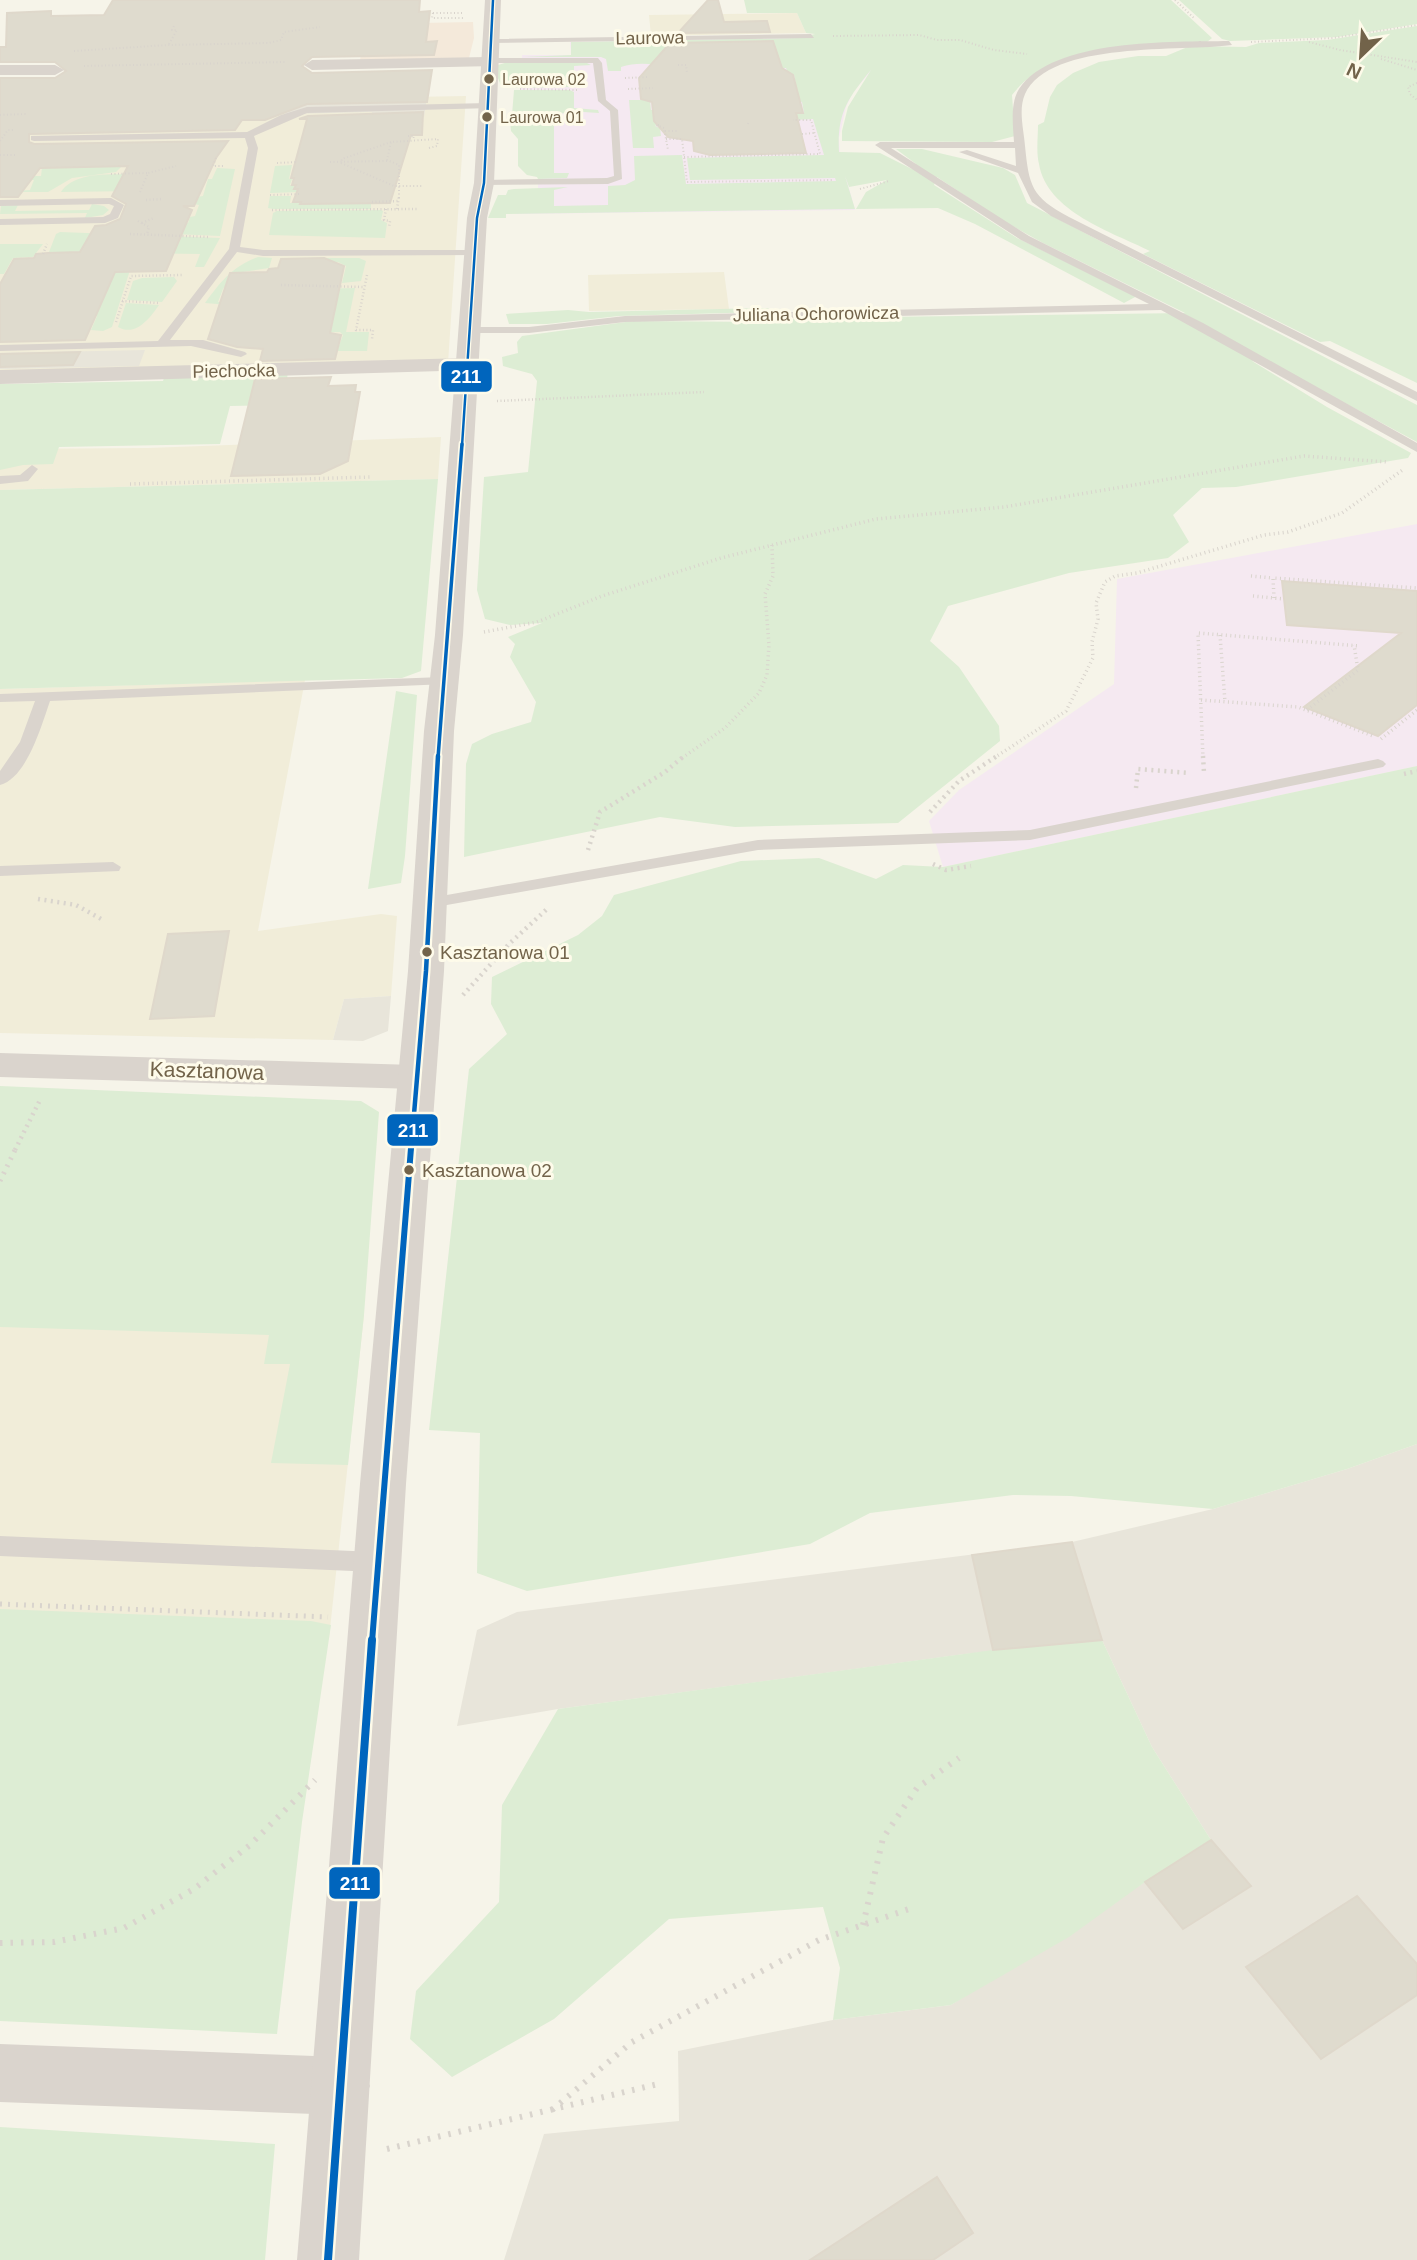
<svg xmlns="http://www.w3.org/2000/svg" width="1417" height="2260" font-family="Helvetica,sans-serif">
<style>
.residential{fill:#f1edd9}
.commercial{fill:#f4e9da}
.industrial{fill:#e8e5da}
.education{fill:#f5e9f1}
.green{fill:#ddedd4}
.building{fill:#dfdbce;stroke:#dfd8cb;stroke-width:2}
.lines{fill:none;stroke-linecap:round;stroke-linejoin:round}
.path-far5{stroke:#d9d4cd;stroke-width:2;stroke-dasharray:1 2.5;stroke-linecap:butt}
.path-far4{stroke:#d9d4cd;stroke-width:2.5;stroke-dasharray:1 2.5;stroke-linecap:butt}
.path-far3{stroke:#d9d4cd;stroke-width:3.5;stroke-dasharray:1 3.5;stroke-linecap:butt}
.path-far2{stroke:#d9d4cd;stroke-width:4.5;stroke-dasharray:2 4.5;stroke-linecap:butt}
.path-far1{stroke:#d9d4cd;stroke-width:5;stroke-dasharray:2 6;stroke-linecap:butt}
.path{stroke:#d9d4cd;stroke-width:6;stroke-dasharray:2.5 8;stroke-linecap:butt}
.service{fill:#dad4cd;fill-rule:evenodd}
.minor{fill:#dad4cd;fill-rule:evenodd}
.tertiary{fill:#dad4cd;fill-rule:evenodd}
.bus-1-far4-casing{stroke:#fefbea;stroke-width:5}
.bus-1-far3-casing{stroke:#fefbea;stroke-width:7}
.bus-1-far2-casing{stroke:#fefbea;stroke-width:9}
.bus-1-far1-casing{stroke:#fefbea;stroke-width:11}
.bus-1-casing{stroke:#fefbea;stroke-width:13}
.bus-1-far4{stroke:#0065bd;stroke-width:2.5}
.bus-1-far3{stroke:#0065bd;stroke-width:3.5}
.bus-1-far2{stroke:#0065bd;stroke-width:4.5}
.bus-1-far1{stroke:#0065bd;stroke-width:6}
.bus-1{stroke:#0065bd;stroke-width:8}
.bus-dot{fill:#72634a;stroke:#fefbea;stroke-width:2.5}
.labels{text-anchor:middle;stroke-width:6;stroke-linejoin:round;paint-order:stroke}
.far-bus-label{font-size:16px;fill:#72634a;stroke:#fefbea;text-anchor:start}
.far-street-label{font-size:18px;fill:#72634a;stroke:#fefbea}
.bus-label{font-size:19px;fill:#72634a;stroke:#fefbea;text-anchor:start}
.street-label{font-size:21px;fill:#72634a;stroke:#fefbea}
.line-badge{stroke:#fefbea;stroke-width:2.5}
.badge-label{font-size:19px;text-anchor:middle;font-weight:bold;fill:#fff}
</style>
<rect width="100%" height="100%" fill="#f6f4e9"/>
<!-- residential -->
<path class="residential" d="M797 13 806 33 651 36 649 15Z
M466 96 448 363 0 374V104Z
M724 272 729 309 589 311 588 275Z
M441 437 438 479 0 490V449L148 448Z
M305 680 258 931 381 914 397 916 391 996 344 999 333 1040 0 1033V689Z
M0 1303 364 1315 329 1638 0 1627Z"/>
<!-- commercial -->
<path class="commercial" d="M473 22 474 38 469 58 360 60 367 24Z"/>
<!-- industrial -->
<path class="industrial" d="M427 97 424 117 371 118 372 112 285 114 289 99Z
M145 350 139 366 0 369V353Z
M391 996 388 1031 363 1041 333 1040 344 999Z
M1417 1444V2260H504L544 2134 679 2121 678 2051 833 2020 951 2005 1211 1840 1152 1747 1102 1640 965 1654 558 1709 457 1726 477 1630 517 1612 1072 1542 1213 1509 1347 1469Z"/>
<!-- education -->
<path class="education" d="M919 35 873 69 853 92 846 107 839 138 840 155 855 210 516 214 538 190V164L518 139 522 55H571L570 42Z
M1417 524V766L943 867 929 821 959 790 1114 684 1117 579Z"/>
<!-- green -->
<path class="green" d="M744 0H1171L1212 38 1207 42C1146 45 1053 41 1012 95L1015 136 992 142 842 141V131L848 107 871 70C847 99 837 114 839 152L880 153 912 169 916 164 896 149H922L1003 168 1015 175 1027 203 1417 405V442L1278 367 1252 361 1327 407 1411 453 1408 458 1236 487 1202 488 1173 515 1189 542 1168 558 1069 573 948 606 930 641 959 667 999 726 1000 741 898 823 735 827 660 817 464 857 466 764 472 744 492 734 531 722 536 702 510 657 515 644 508 637 542 623 510 625 485 619 477 590 484 477 528 472 537 381 532 374 503 366 502 357 518 353 517 342 522 336 633 321 766 322 802 318 1185 313 1043 243 1000 219 937 177 934 185 1017 238 1137 296 1124 303 975 224 938 208 856 209 866 192 887 180 849 187 845 176 855 209 506 214V218H488L498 195H506L508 190 514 189 568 187 554 190V206L608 205V186L625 185 635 180 634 156 682 155 686 184 836 181 835 178 690 180 687 158 824 155 813 119 794 120 765 113H804L802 102 760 85H796L794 75 788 74 786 68C755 68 723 70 692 69 669 68 644 59 621 67V71H608L606 59 601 57H522L571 55V42L798 38 815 34 806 33 797 13H747Z
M1179 0H1417V24L1337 37 1230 41 1222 39Z
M1417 26V383L1330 341 1320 342 1143 254 1150 251C1112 232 1047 212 1039 164 1036 152 1038 137 1038 125L1044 122 1050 97 1057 85 1073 73 1099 62 1138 56H1166L1190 46 1246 47 1259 43 1327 40Z
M508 62H585L591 65 574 66V87L502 88 496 73 498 65Z
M514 90H570L574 92V108L598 110 599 113 568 111V113L554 114V173H569L567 178 538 179 537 177 527 175 518 166V139L511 131 510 121H514L515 115H512Z
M629 100H650L651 110H656L658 124 655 126 660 128 661 136 653 137 654 148H633Z
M292 165 289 179H292L290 185 294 186V189H301L300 192 270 193 275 166Z
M122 166 116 172 72 178 48 192H0L30 190 34 180H31L34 176H41L42 168Z
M217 168 235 169 220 236 151 233 172 223H188L190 217 195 216 199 205 194 204 197 197 203 196 208 179H212Z
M144 175 136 191 61 192C76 169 120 175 144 175Z
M270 196H291L290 203 371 204V209H273L268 208Z
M92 204 104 206 109 210 103 215 85 218 87 213 0 214 1 206 18 205 15 211 89 210Z
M381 210 383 211 381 220 387 223 385 238 269 235 273 213 277 211Z
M60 232 220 238 204 267H195L200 254 49 252 56 234Z
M0 244H43L33 257 13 258 4 274H0Z
M258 257 272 258 269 268 236 273 223 289 218 302H230L229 305 205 303C221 281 233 266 258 257Z
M286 258H359L366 261 361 281 342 283 346 266 338 262 281 263Z
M44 265 130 270 112 327 103 331 91 330 97 316H88Z
M174 277 177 281 162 302 127 300 133 281 142 278Z
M355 288 346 332H369L367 351H337L343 335 340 332 288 333 279 290Z
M126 303 159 305C150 318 136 337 118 327Z
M769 308 763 312 619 316 547 324H509L506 314 568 310 589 312Z
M288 372 283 405 230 406 220 444 59 447 53 464 23 465 0 470V384L163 381 165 375Z
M438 479 421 671 402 678 0 689V490Z
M396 691 417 695 405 856 401 883 368 889Z
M1417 766V1444L1347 1469 1213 1509 1071 1496 1013 1495 870 1513 810 1544 527 1591 477 1573 480 1433 429 1430 469 1069 507 1034 491 1004 492 977 578 935 602 916 614 895 741 861 819 858 876 879 903 865 943 867Z
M0 1086 361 1101 379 1112 364 1315 348 1465 271 1463 290 1364H264L269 1335 0 1327Z
M0 1609 311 1621 331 1625 302 1822 277 2034 0 2021Z
M1102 1640 1152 1747 1211 1840 1145 1882 1069 1937 951 2005 833 2020 840 1968 823 1907 669 1919 554 2019 452 2077 410 2039 416 1991 499 1902 502 1805 558 1709 993 1650Z
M0 2127 275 2144 265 2260H0Z"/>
<!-- building -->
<path class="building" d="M113 0H420L419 12 430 11 426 42 437 41 434 55 312 57 302 66 312 73 432 70 427 102 307 104 265 120H242L235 130 29 134V142L34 144 228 141 216 158 194 206H183L192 210 166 271 115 272 85 340 0 342V284L14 259 34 258 36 254 48 253 80 252 95 226 106 225 120 219 126 204 112 196 128 166 40 168 18 197H0V78H55L66 71 55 62H0V47H6L7 13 51 11V16L104 15Z
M708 0H718L724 22 767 21 770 32 678 33Z
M773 41 782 68 793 75 803 113H796L806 153 710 155 694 151 693 141 668 137 654 121 652 102 641 99 639 78 670 43Z
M423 112 422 135H411L390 203 300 204 301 202H293L298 189H294L296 185H292L294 178H291L307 119H299L308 116Z
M324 258 344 266 330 333 341 335 335 359 260 361 263 349 237 347 208 339 230 273 267 272 269 269 278 268 281 259Z
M80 352 73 365 0 367V354Z
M331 377 328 386 356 385 355 392H360L348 461 320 474 231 476 255 379Z
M1282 581 1417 591V705L1378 736 1304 707 1401 633 1287 625Z
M229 931 214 1016 150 1019 168 934Z
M1072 1542 1102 1640 993 1650 972 1555Z
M1211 1840 1251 1886 1183 1929 1145 1882Z
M1357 1896 1417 1964V1995L1321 2059 1246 1967Z
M937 2177 973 2233 933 2260H810Z"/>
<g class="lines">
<!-- path-far5 -->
<path class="path-far5" d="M1175 0 1195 19
M433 13 432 18H465
M433 13H462
M833 36 919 35 937 40H960L994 50 1027 54
M1251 42 1333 38 1417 25
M1309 42 1340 50 1417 62
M169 44 177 30H172L175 24
M74 51 168 45 269 43 281 40 284 32 320 27
M1381 59 1417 70
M678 65H686L687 73
M84 66 285 62
M625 78 649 77
M1417 83 1408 87 1410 94 1417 100
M520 89 577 90
M628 89 653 88
M0 115 27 114
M748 124 749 121
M659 125H656L664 128 668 150
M665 131H679
M802 134 814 133
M408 136H414L413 139
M666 139H682L687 182 834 180
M0 141 8 130H15
M391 142 342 159 341 163 394 186H423
M429 148 437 146 438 139
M0 155H17
M684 157 820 154 811 120H793
M216 158 213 166H223
M330 162 388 161
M277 163 296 162
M111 174 148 173
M860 189 889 181
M140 192 148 173 176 166
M270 195 300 194
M399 198V165L387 160 391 142 438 139"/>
<!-- path-far4 -->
<path class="path-far4" d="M146 200 163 199
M372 202 398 201
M386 209 384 220 390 221 389 228
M397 209 399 196
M272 210 419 209
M138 221 149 227 147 234
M142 223 154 218
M130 234 209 237
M43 254 47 244
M367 275 356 330H373L372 339
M281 285 364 287
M122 301 160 303
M116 322 131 276 182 275
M497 401 704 392"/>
<!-- path-far3 -->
<path class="path-far3" d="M130 484 371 477
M1251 576 1273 578
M1253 596 1284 599
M1274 598 1273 578 1417 588
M484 632 537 622 602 596 721 558 876 519 1004 507 1304 456 1388 462
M1220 635 1225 702
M1201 700 1298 707 1373 736
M1307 710 1358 670 1354 645
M1381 739 1417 710
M682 758 725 728 759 693 767 675 769 645 765 594 773 576 772 545
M994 758 1066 711 1093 658 1092 642 1098 619 1096 603 1105 582 1115 576 1137 573 1264 535 1288 532 1342 513 1404 469
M1203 758 1198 633 1360 646"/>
<!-- path-far2 -->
<path class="path-far2" d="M1203 756 1204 773
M1404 774 1417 771
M1136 788 1138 769 1190 773
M930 812 959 781 997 756
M588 850 600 812 665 772 684 756
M933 864 946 870 971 866
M38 899 76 905 103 920
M463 995 509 944 547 909
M15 1150 41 1098"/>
<!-- path-far1 -->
<path class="path-far1" d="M0 1181 16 1148
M0 1604 328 1617"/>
<!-- path -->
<path class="path" d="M863 1925 883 1838 917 1788 959 1758
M0 1943 54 1942 124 1928 194 1889 250 1845 315 1780
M552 2110 632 2042 819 1940 909 1909
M387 2149 658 2084"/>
<!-- service -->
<path class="service" d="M811 34 814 38 489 43 485 41 489 39Z
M1229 41 1232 45C1183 52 1050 40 1025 94 1018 110 1024 131 1025 146 1029 185 1031 197 1069 217L1417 392V401L1051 216 1032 202 1018 173 959 152 967 150 1016 166 1015 148H891L1029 236 1203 323 1417 443V452L1161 310 625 322 529 333H469L463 330 469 327H529L625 316 1149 304 1021 240 875 145 880 142H1014C1013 126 1010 103 1019 89 1053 38 1174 42 1229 41Z
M485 58H598L602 63 606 100 618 110 622 179 608 184 481 185V181L484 180 607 178 614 176 610 111 598 101 593 63H488Z
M489 103 493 106 492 108 307 113 254 136 258 148 240 247 263 250H475L479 251V255L263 256 237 252 170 340H203L245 352 247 354 241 357 191 346 0 351V345L158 341 229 249 248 148 245 138 34 141 31 140V136L247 132 281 115 307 107Z
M111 198 124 205 118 218 105 223 0 225V219L103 217 110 214 114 206 109 204 0 206V200Z
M32 465 38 469 28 481 0 484V476L20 475Z
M442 677 449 681 447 684 50 701C42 724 27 778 0 785V771L20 742 35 701 0 702V694Z
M1378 759 1383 761 1386 764 1383 767 1030 840 758 850 430 908 422 903 430 898 758 840 1030 830Z
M113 862 121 867 119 871 0 876V866Z
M0 1536 376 1552 384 1555 388 1562 384 1569 376 1572 0 1556Z"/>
<!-- minor -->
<path class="minor" d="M488 57 494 58 496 62 494 66 312 70 304 65 312 60Z
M0 65H55L64 70 55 75H0Z
M468 358 476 360 479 365 476 370 0 384V370Z
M0 1053 415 1065 428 1068 434 1077 428 1086 415 1089 0 1077Z
M0 2044 341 2057 361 2066 370 2086 361 2106 341 2115 0 2102Z"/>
<!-- tertiary -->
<path class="tertiary" d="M485 0H501L494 183 487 218 463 635 454 731 444 971 406 1484 359 2260H297L360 1484 408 971 424 731 435 635 467 218 474 183Z"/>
<!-- bus-1-far4 casing -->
<g class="bus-1-far4-casing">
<path id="bus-1-far4" d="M462 446 477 218 484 183 493 0"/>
</g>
<!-- bus-1-far3 casing -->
<g class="bus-1-far3-casing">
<path id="bus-1-far3" d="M438 758 462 444"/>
</g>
<!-- bus-1-far2 casing -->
<g class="bus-1-far2-casing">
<path id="bus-1-far2" d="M411 1150 426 971 438 756"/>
</g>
<!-- bus-1-far1 casing -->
<g class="bus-1-far1-casing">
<path id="bus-1-far1" d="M372 1642 411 1148"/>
</g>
<!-- bus-1 casing -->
<g class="bus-1-casing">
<path id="bus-1" d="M328 2260 372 1640"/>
</g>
<!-- bus-1-far4 -->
<use href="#bus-1-far4" class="bus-1-far4"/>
<!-- bus-1-far3 -->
<use href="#bus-1-far3" class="bus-1-far3"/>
<!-- bus-1-far2 -->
<use href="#bus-1-far2" class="bus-1-far2"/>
<!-- bus-1-far1 -->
<use href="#bus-1-far1" class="bus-1-far1"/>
<!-- bus-1 -->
<use href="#bus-1" class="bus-1"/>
</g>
<!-- markers -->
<g class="bus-dot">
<circle cx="489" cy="79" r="6"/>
<circle cx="487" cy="117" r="6"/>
<circle cx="427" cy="952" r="6"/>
<circle cx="409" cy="1170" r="6"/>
</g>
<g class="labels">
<!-- far-bus labels -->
<g class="far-bus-label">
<text x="502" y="85">Laurowa 02</text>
<text x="500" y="123">Laurowa 01</text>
</g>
<!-- far-street labels -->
<g class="far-street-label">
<text transform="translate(650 38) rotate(-1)" y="6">Laurowa</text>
<text transform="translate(816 314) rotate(-1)" y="6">Juliana Ochorowicza</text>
<text transform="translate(234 371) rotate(-1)" y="6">Piechocka</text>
</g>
<!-- bus labels -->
<g class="bus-label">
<text x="440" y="959">Kasztanowa 01</text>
<text x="422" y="1177">Kasztanowa 02</text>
</g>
<!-- street labels -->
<g class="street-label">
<text transform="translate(207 1071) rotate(2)" y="7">Kasztanowa</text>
</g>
</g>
<g class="line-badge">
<rect x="440" y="360" width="53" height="33" rx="7" fill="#0065bd"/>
<rect x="386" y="1113" width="53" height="34" rx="7" fill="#0065bd"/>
<rect x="328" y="1866" width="53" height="34" rx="7" fill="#0065bd"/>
</g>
<g class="badge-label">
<text x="466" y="383">211</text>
<text x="413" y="1137">211</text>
<text x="355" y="1890">211</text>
</g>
<!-- north arrow -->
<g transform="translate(1361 56) rotate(205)" stroke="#fefbea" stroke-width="5" paint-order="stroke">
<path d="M0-5L12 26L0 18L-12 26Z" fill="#72634a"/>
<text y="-10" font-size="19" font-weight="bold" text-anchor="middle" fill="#72634a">N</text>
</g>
</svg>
